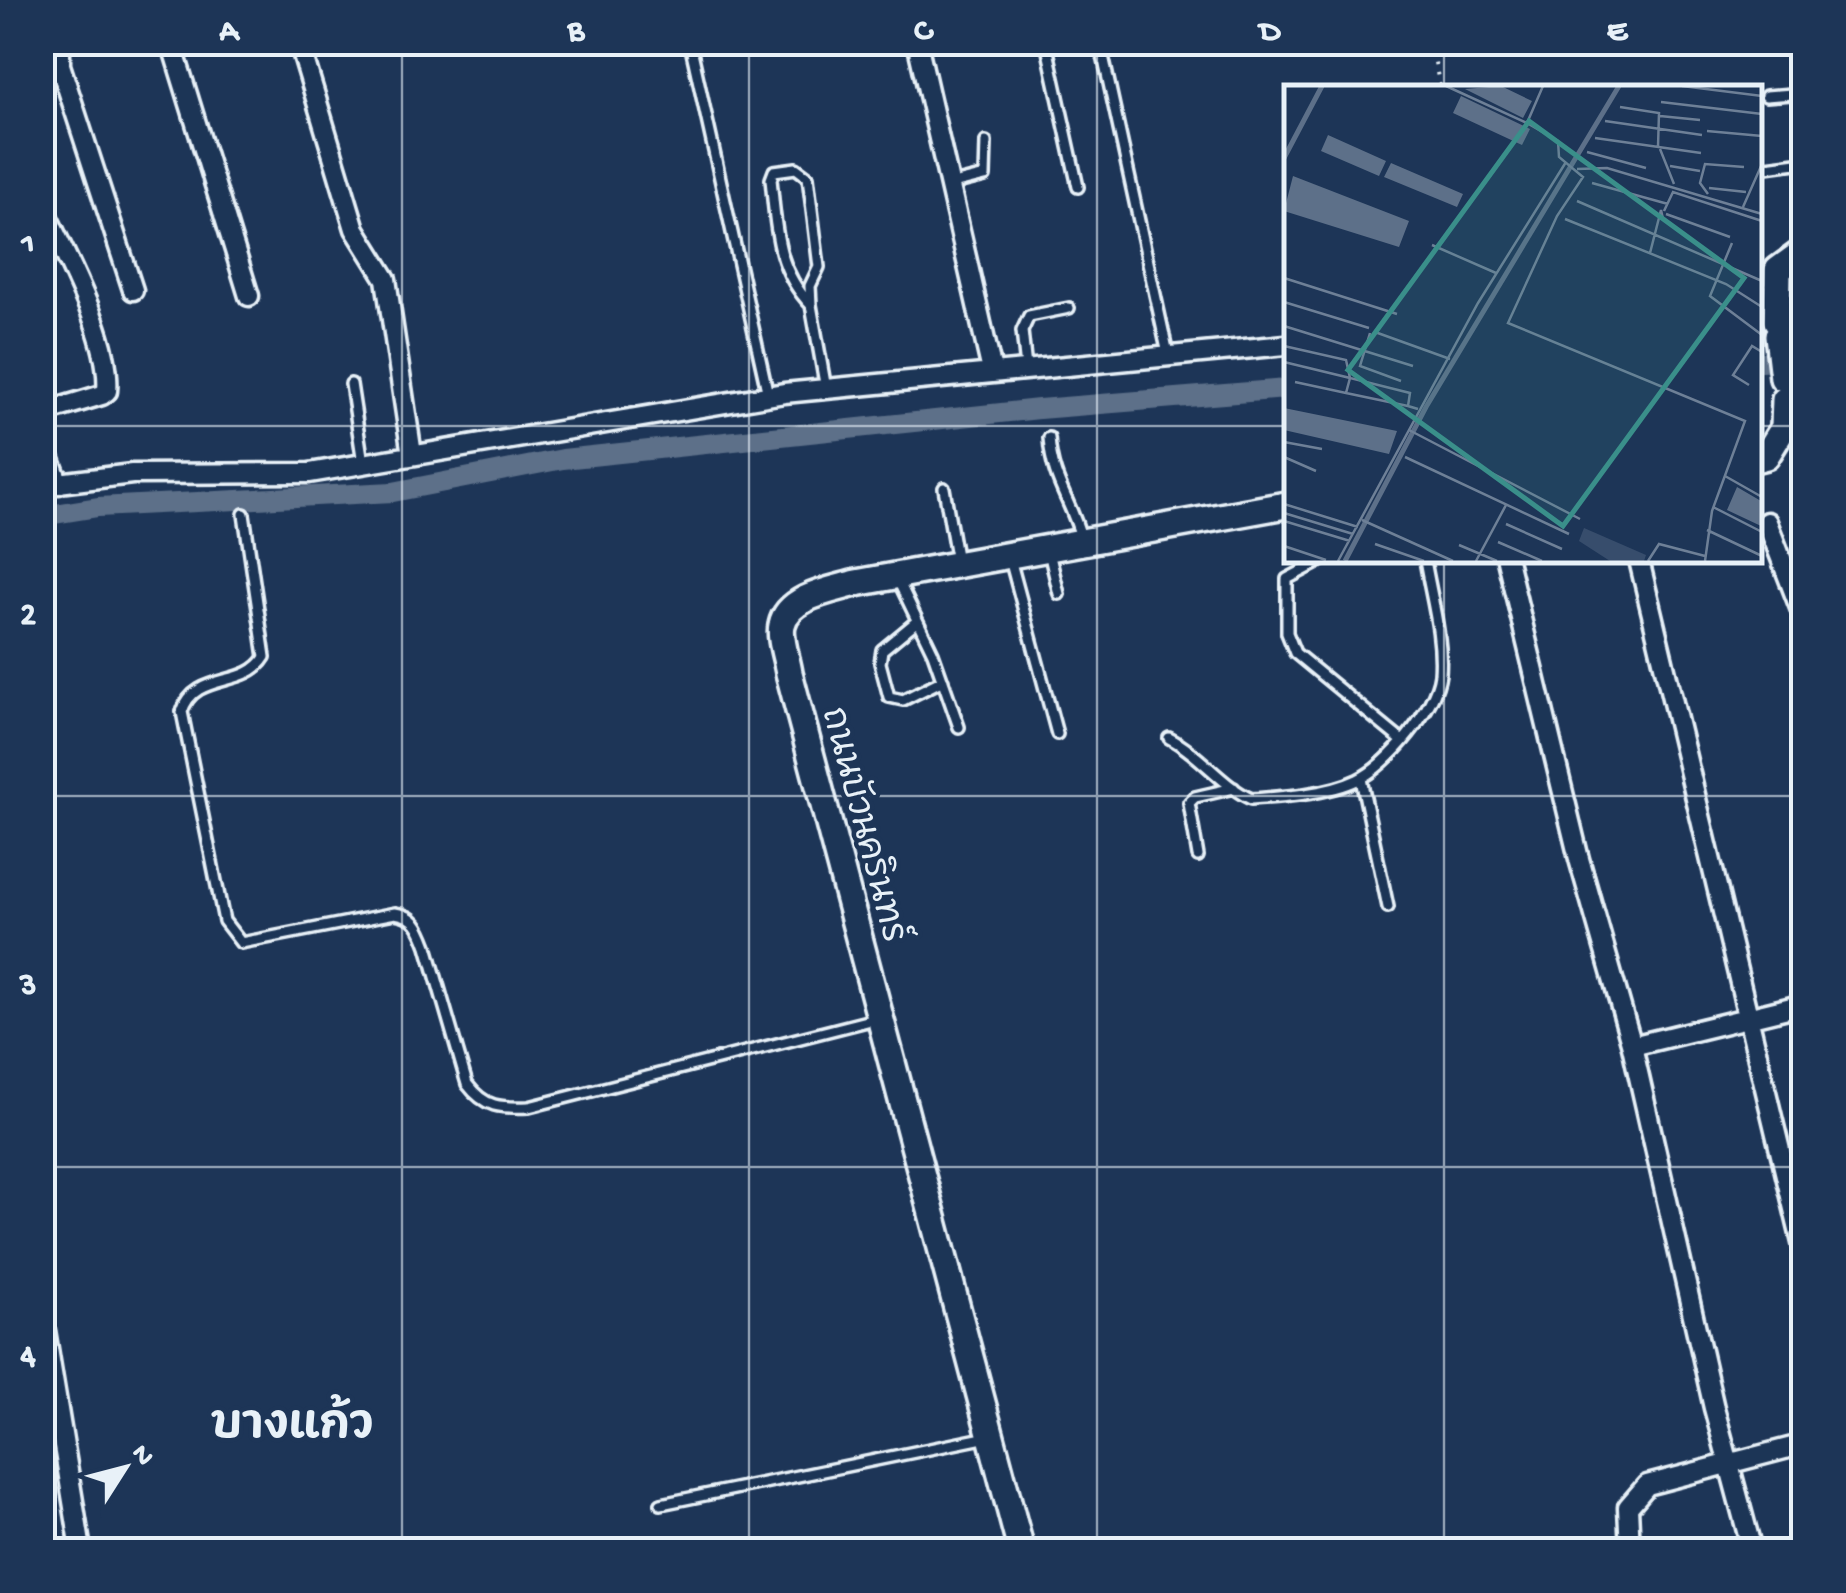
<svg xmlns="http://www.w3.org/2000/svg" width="1846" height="1593" font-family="'Gochi Hand','Playpen Sans Thai',sans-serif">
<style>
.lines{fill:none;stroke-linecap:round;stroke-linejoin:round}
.canal{stroke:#5d7089;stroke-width:20}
.lane-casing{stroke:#e8f1f8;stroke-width:16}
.street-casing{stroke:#e8f1f8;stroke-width:25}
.secondary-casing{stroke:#e8f1f8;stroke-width:32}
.path{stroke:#e8f1f8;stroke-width:4;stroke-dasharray:2.5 8;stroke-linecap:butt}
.lane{stroke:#1d3557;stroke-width:9}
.street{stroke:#1d3557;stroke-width:18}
.secondary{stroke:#1d3557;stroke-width:25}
.grid{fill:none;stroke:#e8f1f8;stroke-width:2.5;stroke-opacity:0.55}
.labels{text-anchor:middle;stroke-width:9;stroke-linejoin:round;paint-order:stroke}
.street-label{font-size:35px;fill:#e8f1f8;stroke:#1d3557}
.district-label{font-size:45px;font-weight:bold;fill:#e8f1f8;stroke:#1d3557}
.inset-river{fill:none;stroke:#5d7089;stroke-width:5}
.inset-road{fill:none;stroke:#6e8097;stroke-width:2.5}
.view{fill:#3a8f8a;fill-opacity:0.15;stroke:#3a8f8a;stroke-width:5}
.inset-edge{fill:none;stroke:#e8f1f8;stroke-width:5}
.neatline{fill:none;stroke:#e8f1f8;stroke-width:4}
.grid-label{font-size:32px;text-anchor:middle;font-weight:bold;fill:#e8f1f8}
</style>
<rect width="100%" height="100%" fill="#1d3557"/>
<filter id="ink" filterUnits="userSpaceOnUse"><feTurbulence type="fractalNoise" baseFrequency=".01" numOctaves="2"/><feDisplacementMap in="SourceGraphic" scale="20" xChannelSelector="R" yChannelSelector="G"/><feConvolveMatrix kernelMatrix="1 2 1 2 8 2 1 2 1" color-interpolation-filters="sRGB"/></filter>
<g filter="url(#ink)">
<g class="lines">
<!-- canal -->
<path class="canal" d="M1758 362 1804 361
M42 516 98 507 393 492 563 459 1039 409 1286 389"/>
<!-- lane casing -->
<g class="lane-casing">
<path id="lane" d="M1046 42 1078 187
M1100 42 1168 354
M692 52 768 395
M1766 96 1804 93
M1759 168 1804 162
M949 185 985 176 986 142
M811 305C776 269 776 227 771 179L774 171 796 168 808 177 819 267 810 286 811 305 826 389
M1026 368 1022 331 1029 316 1069 308
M351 384 363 463
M1049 438C1052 483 1072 501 1082 541
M944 488 957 562
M244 514 265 657C246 689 194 671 182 712L224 921 241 943 395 913C416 916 420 927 427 946L467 1084C485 1108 500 1108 529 1107L879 1018
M1049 552 1059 594
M1010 559 1057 734
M1323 560 1287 579V633L1295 653 1401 740
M897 578 933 653 959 727
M916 622 882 650 880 663 889 697 903 700 943 680
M1169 738C1200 754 1220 784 1251 799 1283 797 1328 794 1357 780 1388 766 1436 708 1440 674 1443 636 1431 597 1425 560
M1361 779 1388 907
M1198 856 1189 803 1195 797 1234 788
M661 1504 988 1437"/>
</g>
<!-- street casing -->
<g class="street-casing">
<path id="street" d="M60 42V65L133 290
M171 42 249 296
M299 42 355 229 386 279 412 455
M917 42 992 371
M42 205C64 255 112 338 107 391L102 395 42 413
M42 438 59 484
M42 485 132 474 309 473 784 393 1286 345
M1767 522 1804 618
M1507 560 1579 859 1632 1046 1714 1408 1752 1550
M1639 560 1804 1251
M1632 1046 1804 1004
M42 1312 81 1550
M1630 1550 1628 1507 1647 1485 1804 1444"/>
</g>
<!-- secondary casing -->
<g class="secondary-casing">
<path id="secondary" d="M1777 321 1778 270 1804 251
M1778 335 1783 378
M1758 458 1766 456 1784 427 1785 400
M1021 1550 789 673C787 659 779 638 782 625 788 596 833 590 856 583L1286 505"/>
</g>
<!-- path -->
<path class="path" d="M1431 42 1440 88"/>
<!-- lane -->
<use href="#lane" class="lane"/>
<!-- street -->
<use href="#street" class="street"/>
<!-- secondary -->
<use href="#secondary" class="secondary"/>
</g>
</g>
<!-- grid -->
<path class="grid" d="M402 42V1550M749 42V1550M1097 42V1550M1444 42V88M42 426H1286M1758 426H1804M1444 560V1550M42 796H1804M42 1167H1804"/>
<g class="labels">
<!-- street labels -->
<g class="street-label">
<text transform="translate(866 824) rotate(75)" y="12">ถนนบัวนครินทร์</text>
</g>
<!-- district labels -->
<g class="district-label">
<text x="292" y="1437">บางแก้ว</text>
</g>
</g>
<!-- overview -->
<g transform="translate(1284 85)">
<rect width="478" height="478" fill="#1d3557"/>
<path d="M300 443 362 470 360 476H326L295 456Z" fill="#374d6c"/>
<path d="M217 1 248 16 239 33 181 4ZM177 11 246 44 238 60 169 28ZM44 50 102 76 95 91 37 66ZM107 78 179 109 173 122 100 92ZM9 91 125 136 115 162 0 126ZM0 323 113 346 105 369 0 345ZM453 402 477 416V441L443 425Z" fill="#5d7089"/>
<path class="inset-river" d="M0 73 38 1M61 476 142 322 335 1"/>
<path class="inset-road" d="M162 1 243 38M259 1 243 38 274 56 275 72 299 92 273 131 224 238 461 336 428 426 421 476M398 1 478 11M377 17 478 29M336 22 375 28 374 62M376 31 416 35M321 36 418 50M423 46 478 51M311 53 417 68M376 64 390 99M303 67 362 83M386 81 416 86M293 84 323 83 478 129M308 98 384 119M425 103 462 107M424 109 416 98 421 79 460 82M293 116 478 196M459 122 478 79M380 126 389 107 478 136M382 129 446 152M281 134 442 199 478 222M448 158 426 211 478 250M148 160 212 188M366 168 377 125 379 134M0 193 113 229M0 217 85 243M0 241 129 281M91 247 166 274M86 248 76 281 117 296M0 261 62 275 66 293 126 308 124 321 134 324M0 277 66 293 62 308 11 297M465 300 449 290 468 261 478 267M62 308 124 321M125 345 296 434M0 357 38 364M0 372 32 386M121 372 285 449M441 391 478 412M0 419 74 442M429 422 478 447M0 428 69 449M78 435 169 476M0 436 66 456M222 439 278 464M423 445 478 471M214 457 258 476M91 459 140 476M175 460 213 476M0 461 42 475M54 476 194 218 282 77M192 476 222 420M364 476 375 459 421 471"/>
<path class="view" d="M245 36 460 193 279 441 64 285Z"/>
<rect width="478" height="478" class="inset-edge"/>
</g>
<!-- margin -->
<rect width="1846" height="1593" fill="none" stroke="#1d3557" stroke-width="110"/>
<!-- north arrow -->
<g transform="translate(125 1468) rotate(54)" stroke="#1d3557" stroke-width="8" paint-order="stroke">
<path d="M0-8L18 38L0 25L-18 38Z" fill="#e8f1f8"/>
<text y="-15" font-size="28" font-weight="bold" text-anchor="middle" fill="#e8f1f8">N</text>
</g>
<rect x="55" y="55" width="1736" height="1483" class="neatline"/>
<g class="grid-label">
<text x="229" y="39">A</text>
<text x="576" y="39">B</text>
<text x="923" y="39">C</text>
<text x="1270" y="39">D</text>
<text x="1617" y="39">E</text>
<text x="28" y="252">1</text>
<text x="28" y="623">2</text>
<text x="28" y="993">3</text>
<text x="28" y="1364">4</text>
</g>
</svg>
